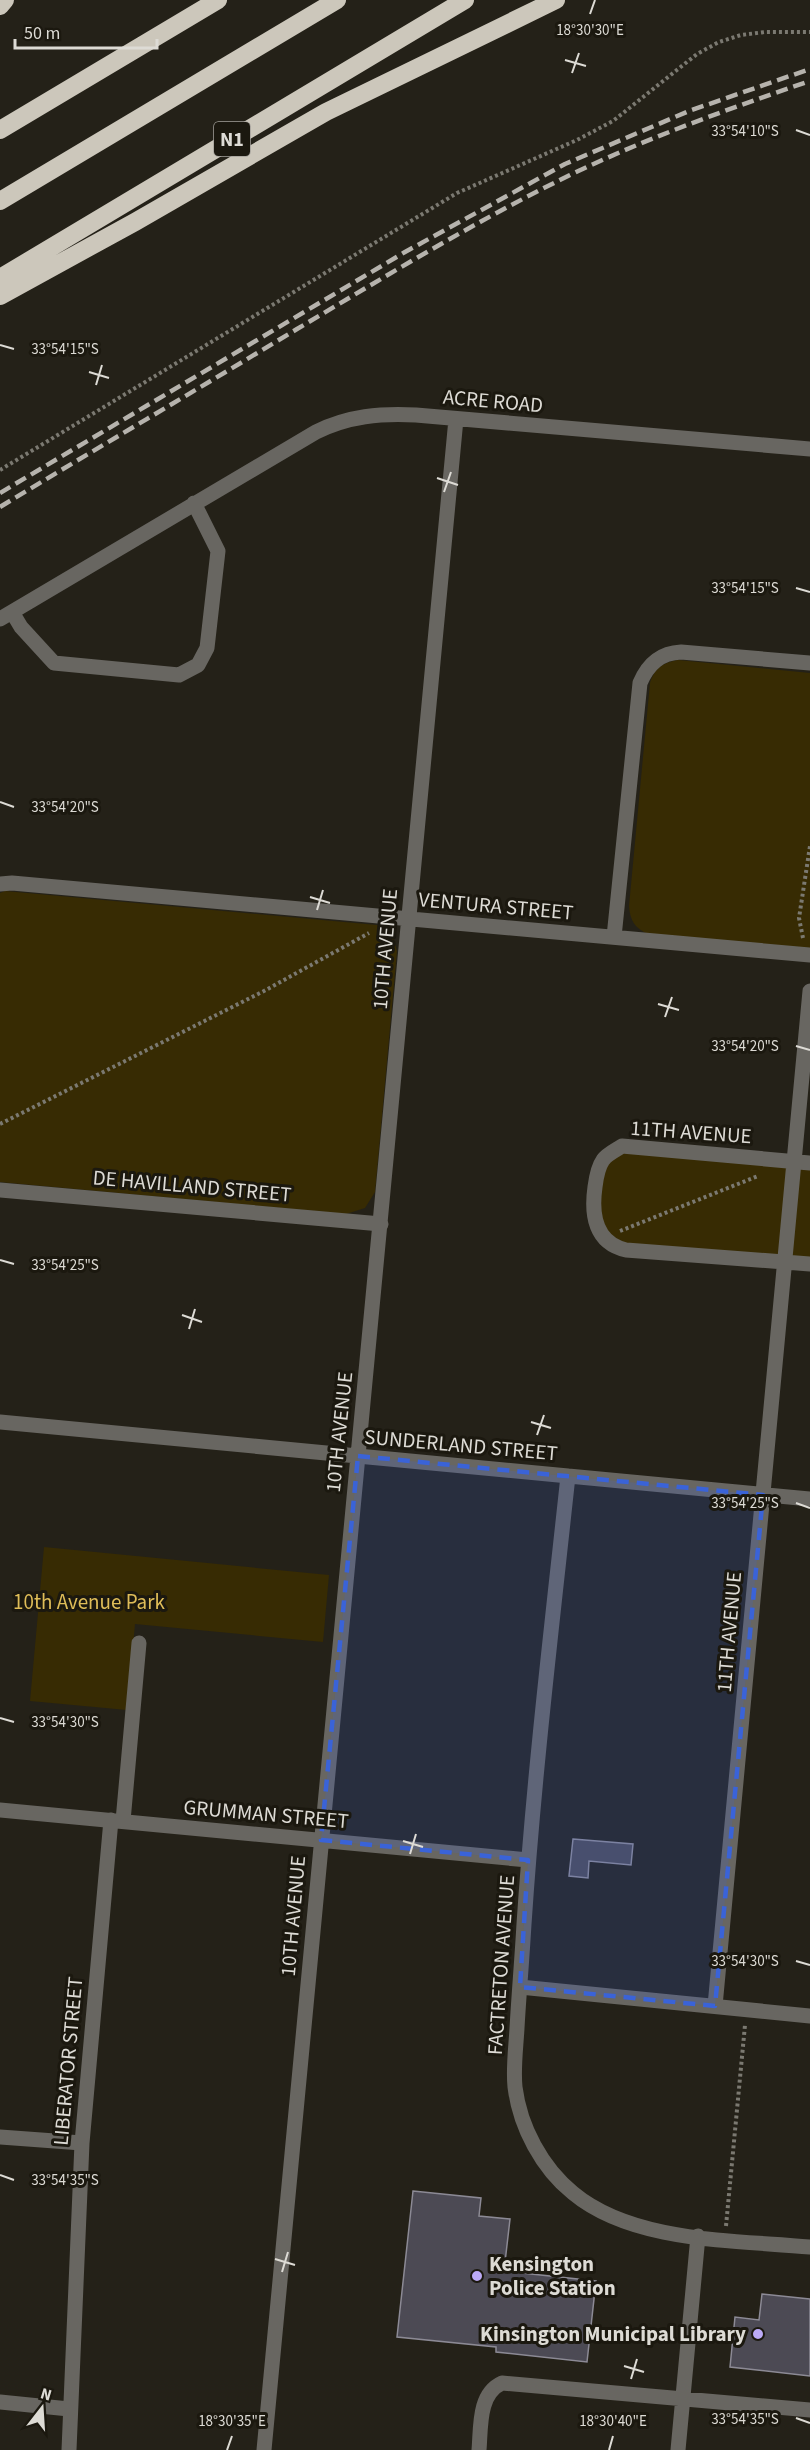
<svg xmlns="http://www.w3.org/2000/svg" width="810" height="2450" font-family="'Source Sans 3',sans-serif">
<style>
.green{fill:#372b03}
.building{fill:#4c4a54;stroke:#8c8a95;stroke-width:1.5}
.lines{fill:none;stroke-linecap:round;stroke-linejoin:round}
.path{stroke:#7b7971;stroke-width:4;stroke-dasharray:3 3;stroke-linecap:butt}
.minor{stroke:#686661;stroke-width:15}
.highway{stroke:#ccc7bb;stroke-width:18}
.rail{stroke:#b6b3ad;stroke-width:4.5;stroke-dasharray:12 6;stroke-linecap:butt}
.marked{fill:#3a63d8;fill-opacity:0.2;stroke:#3a63d8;stroke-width:4.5;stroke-dasharray:12 8;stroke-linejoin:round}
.ticks{fill:none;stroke:#dddbd5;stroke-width:2}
.poi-dot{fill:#bcaaf6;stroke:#1b180f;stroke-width:2}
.labels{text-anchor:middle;stroke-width:6;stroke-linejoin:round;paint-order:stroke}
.shield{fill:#1b180f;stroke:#a3a09a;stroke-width:1.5}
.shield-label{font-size:20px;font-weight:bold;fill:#dddbd5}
.street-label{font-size:21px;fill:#dddbd5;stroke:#1b180f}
.park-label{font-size:21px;fill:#dfbd58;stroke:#1b180f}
.poi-label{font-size:21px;font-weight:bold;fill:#dddbd5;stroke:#1b180f;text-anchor:start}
.ticks-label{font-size:15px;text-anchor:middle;fill:#dddbd5;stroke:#1b180f;stroke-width:6;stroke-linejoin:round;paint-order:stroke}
</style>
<rect width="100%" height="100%" fill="#242118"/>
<!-- green -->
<path class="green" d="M678 660 810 673V948L648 934C635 928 630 921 629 906L650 683C655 668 662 663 678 660Z
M5 891 377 925 392 934 397 951 375 1192 365 1208 346 1214 0 1182V893Z
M622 1146 810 1163V1264L610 1244 594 1196 596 1177Z
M44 1547 329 1575 323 1642 135 1624 127 1710 30 1701Z"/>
<!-- building -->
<path class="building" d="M573 1839 633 1844 631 1865 589 1861 588 1878 569 1876Z
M413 2191 481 2198 479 2216 510 2219 504 2271 596 2281 587 2362 496 2352V2347L397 2337Z
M762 2294 810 2299V2376L730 2367 735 2317 759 2320Z"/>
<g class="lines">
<!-- path -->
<path class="path" d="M0 470 457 193 577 140 613 121 697 54 719 42 741 35 765 32H810
M803 938 799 918 810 846
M0 1124 264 991 369 933
M620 1231 758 1176
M726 2226 745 2025"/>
<!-- minor -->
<path class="minor" d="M12 612 21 627 54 663 179 675 198 665 207 648 218 551 194 503
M0 619 316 432C348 416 381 413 416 415L810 449
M0 884 12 883 810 955
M614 937 640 683C648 664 660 653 681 652L810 663
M810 1163 622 1146C616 1150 607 1154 603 1160 598 1167 596 1179 595 1187 591 1215 595 1243 626 1250L810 1264
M0 1190 381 1224
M0 1422 810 1499
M568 1476C552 1625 534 1774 524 1924 522 1959 519 1993 517 2028 516 2047 513 2068 515 2087 520 2127 542 2168 573 2193 633 2243 735 2240 810 2247
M0 1810 528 1860
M123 1821 139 1643
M520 1987 810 2016
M715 2006 810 991
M0 2137 82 2143
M0 2402 69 2409
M69 2450 82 2143 111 1820
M264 2450 456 419
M479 2450C481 2427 478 2394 502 2383L810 2410
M678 2450 698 2236"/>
<!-- highway -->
<path class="highway" d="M0 6 5 0
M0 130 218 0
M0 201 337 0
M0 278 465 0
M0 296 135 222 326 112 556 0"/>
<!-- rail -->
<path class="rail" d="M0 493 405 252 565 164 689 111 810 69
M0 507C99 447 198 389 297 329 386 276 476 221 570 175 647 138 728 109 810 81"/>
</g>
<!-- marked area -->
<path class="marked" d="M358 1456 763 1495 715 2006 520 1987 528 1860 321 1840Z"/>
<!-- ticks -->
<path class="ticks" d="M590 14 595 0M565 60 586 66M572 73 579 53M796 130 810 135M0 345 14 349M89 372 109 378M96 385 102 365M437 478 458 485M444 492 451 472M796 588 810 592M0 802 14 807M310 897 330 903M317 910 323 890M658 1004 679 1010M665 1017 672 997M796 1046 810 1050M0 1260 14 1264M182 1315 202 1322M189 1329 195 1309M531 1422 551 1428M537 1435 544 1415M796 1503 810 1508M0 1718 14 1722M403 1841 423 1847M410 1854 416 1834M796 1961 810 1965M0 2175 14 2180M275 2259 295 2265M282 2272 288 2252M624 2366 644 2372M631 2379 637 2359M796 2418 810 2423M227 2450 232 2436M609 2450 613 2436"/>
<!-- markers -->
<g class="poi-dot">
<circle cx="477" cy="2276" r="6"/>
<circle cx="758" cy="2334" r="6"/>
</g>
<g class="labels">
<!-- shield labels -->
<rect class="shield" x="214" y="122" width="36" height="34" rx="4.5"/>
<g class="shield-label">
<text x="232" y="146">N1</text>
</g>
<!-- street labels -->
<g class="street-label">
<text transform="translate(493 401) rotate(5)" y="7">ACRE ROAD</text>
<text transform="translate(496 906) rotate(5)" y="7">VENTURA STREET</text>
<text transform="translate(385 949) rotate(-85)" y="7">10TH AVENUE</text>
<text transform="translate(691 1132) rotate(4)" y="7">11TH AVENUE</text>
<text transform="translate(192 1186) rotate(5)" y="7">DE HAVILLAND STREET</text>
<text transform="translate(339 1432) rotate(-84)" y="7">10TH AVENUE</text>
<text transform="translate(461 1445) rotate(5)" y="7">SUNDERLAND STREET</text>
<text transform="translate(729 1632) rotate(-85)" y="7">11TH AVENUE</text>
<text transform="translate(266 1814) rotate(5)" y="7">GRUMMAN STREET</text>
<text transform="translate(293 1916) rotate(-85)" y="7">10TH AVENUE</text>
<text transform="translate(501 1965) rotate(-86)" y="7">FACTRETON AVENUE</text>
<text transform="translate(68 2061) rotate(-85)" y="7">LIBERATOR STREET</text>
</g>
<!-- park labels -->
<g class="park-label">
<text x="89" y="1609">10th Avenue Park</text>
</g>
<!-- poi labels -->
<g class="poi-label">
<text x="489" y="2271">Kensington<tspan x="489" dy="24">Police Station</tspan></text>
<text x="746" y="2341" text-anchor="end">Kinsington Municipal Library</text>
</g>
</g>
<g class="ticks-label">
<text x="590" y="35">18°30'30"E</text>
<text x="745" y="136">33°54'10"S</text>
<text x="65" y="354">33°54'15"S</text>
<text x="745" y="593">33°54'15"S</text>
<text x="65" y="812">33°54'20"S</text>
<text x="745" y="1051">33°54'20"S</text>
<text x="65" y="1270">33°54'25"S</text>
<text x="745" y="1508">33°54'25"S</text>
<text x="65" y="1727">33°54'30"S</text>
<text x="745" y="1966">33°54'30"S</text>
<text x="65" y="2185">33°54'35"S</text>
<text x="745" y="2424">33°54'35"S</text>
<text x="232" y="2426">18°30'35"E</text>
<text x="613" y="2426">18°30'40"E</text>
</g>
<!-- north arrow -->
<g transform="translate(42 2408) rotate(17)" stroke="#1b180f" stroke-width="4.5" paint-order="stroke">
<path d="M0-4.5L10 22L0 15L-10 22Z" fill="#dddbd5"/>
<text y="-9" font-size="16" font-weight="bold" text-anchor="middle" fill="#dddbd5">N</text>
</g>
<!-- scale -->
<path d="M15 39v9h142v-9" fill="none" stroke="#dddbd5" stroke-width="3"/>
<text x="24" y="39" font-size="18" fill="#dddbd5" stroke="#1b180f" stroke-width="4.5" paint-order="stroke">50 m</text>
</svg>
